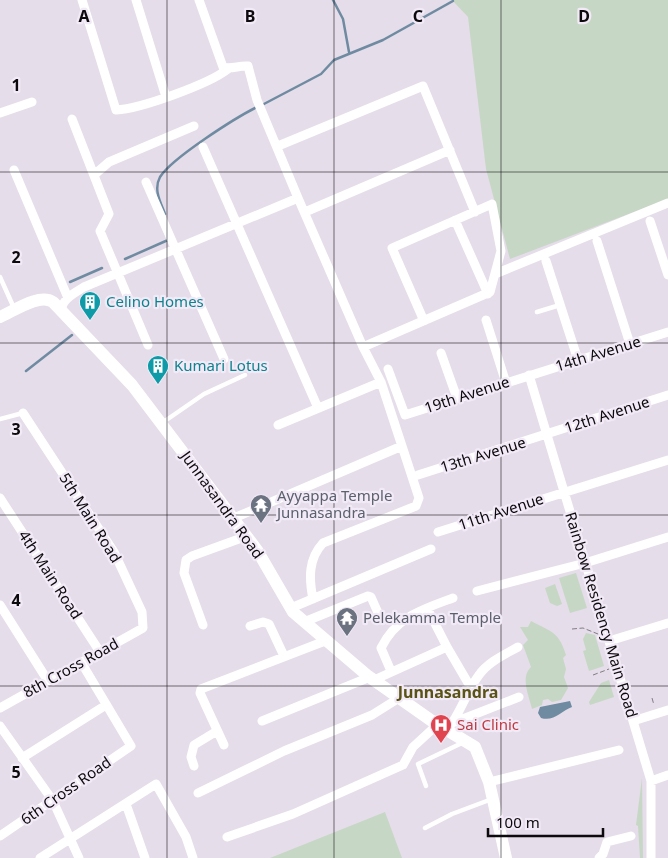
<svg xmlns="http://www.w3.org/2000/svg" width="668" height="858" font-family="'Noto Sans',sans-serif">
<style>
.green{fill:#c7d7c5}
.water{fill:#6f8ba2}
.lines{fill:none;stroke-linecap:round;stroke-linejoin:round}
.stream{stroke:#6f8ba2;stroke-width:2.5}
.path{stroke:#827d85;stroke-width:1;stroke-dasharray:5 2.5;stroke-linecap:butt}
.lane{stroke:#fff;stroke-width:4.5}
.street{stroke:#fff;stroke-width:9}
.secondary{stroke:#fff;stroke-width:12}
.grid{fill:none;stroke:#0d0a0e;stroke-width:1;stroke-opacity:0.55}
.labels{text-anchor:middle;stroke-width:4.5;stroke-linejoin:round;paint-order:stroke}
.culture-label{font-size:15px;fill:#0d838f;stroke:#f2eaf6;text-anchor:start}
.street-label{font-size:15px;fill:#0d0a0e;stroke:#f2eaf6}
.worship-label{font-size:15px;fill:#5b616d;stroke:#f2eaf6;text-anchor:start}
.health-label{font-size:15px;fill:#be3a42;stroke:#f2eaf6;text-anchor:start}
.neighbourhood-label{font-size:16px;font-weight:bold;fill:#5a5315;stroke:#f2eaf6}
.grid-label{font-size:16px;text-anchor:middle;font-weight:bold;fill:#0d0a0e;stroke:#f2eaf6;stroke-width:4.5;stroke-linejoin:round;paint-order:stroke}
</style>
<rect width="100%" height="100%" fill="#e5dde9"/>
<!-- green -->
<path class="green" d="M452 0H668V199L510 259 486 169 468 17Z
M576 573 587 608 570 613 559 578Z
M555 584 562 604 557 606 550 603 545 588Z
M531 621C552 632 559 632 566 655L563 658 566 669 564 677 568 688 561 700 552 702 548 699 543 700 542 705 532 709C529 696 520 677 531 667L523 645 528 640 520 627H528Z
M586 633 595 635 604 666 589 671 583 651 586 650 583 639Z
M609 680 614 697 590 705 589 702 601 683Z
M642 778 643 858H640L638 826 636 825Z
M385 812 402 858H270Z"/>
<!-- water -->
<path class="water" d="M570 701 572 707C561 711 554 722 541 718L538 713 540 707Z"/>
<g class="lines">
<!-- stream -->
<path class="stream" d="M333 0 343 19 349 52
M262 105 321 74 334 60 383 40 453 1
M165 214C161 203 153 190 160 177 172 158 235 118 257 107
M125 259 168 240
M70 282 102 268
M26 371 72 335"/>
<!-- path -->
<path class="path" d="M572 629 583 628 598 634
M593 675 609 669
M652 698 654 705"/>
<!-- lane -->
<path class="lane" d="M0 277 14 308
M537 312 560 305
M0 419 23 413
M162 423 204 394 245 375
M426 786 418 764 462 743
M425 828 452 814 492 799"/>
<!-- street -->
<path class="street" d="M82 0 116 110C140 109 209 84 228 69
M136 0 166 97
M0 113 32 102
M72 119 109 214 100 231 148 345
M278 146 423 86 475 212
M203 147 318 408
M14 170 68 298
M94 175 109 162 194 126
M146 182 224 359
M298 198 363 347 381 382 419 498 416 506 323 543C308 559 309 579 313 599
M305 212 450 150
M455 220 488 294
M650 221 668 275
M597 241 630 344
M546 261 578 360
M495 274 668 203
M61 310C63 298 75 293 84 287L298 198 257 100 248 66C239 65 231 70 223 67L199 0
M486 320 506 383
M363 347 490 292 501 251 492 204 392 248 424 321
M441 353 457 398
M388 369 405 415 668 332
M529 375 651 781V858
M278 425 381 382
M418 475 668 395
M0 498 100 652
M234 518 402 446
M438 532 668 460
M477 591 585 563 668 537
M0 605 48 681
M291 608 431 549
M304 622 368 596 371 597 379 615
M203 625 184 573 186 560 192 556 247 536
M250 626 263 622 269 624 284 656
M609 641 668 623
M447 647 471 688
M391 671 381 648C396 617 423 609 453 598
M374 680 447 647 427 608
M0 708 143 628 142 612 114 552 23 413
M262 721 370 677
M633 721 668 710
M455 722 519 697
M0 726 53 801 79 858
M447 730C461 713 466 692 479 675 488 662 504 655 518 647
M224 745 200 693 201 689 325 641
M22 758 106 705
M194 766 191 757 194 745 217 731
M651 781 668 775
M489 782 619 750
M198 793 284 751 372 715 399 698
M126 804 145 858
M0 836 131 746 81 662
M227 837 293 814 403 765 413 747 438 724
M40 858 156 784 186 837 193 858
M599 858 603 854 607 842 631 836"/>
<!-- secondary -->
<path class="secondary" d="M0 317C14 311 39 293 53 302L132 385 257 550 293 612 368 676 432 721 475 747 489 782 506 858"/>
</g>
<!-- grid -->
<path class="grid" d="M167 0V858M334 0V858M501 0V858M0 172H668M0 343H668M0 515H668M0 686H668"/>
<!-- icons -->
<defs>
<g id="building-pin" transform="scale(1.125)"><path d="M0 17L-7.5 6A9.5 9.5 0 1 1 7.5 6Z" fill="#0f9aa8" stroke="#f2eaf6"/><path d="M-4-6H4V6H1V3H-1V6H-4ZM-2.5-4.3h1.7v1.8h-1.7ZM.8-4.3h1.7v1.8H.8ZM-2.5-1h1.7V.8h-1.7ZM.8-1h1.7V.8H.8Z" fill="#fff"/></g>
<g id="temple-pin" transform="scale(1.125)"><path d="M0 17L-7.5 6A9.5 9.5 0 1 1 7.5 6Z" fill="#6b7280" stroke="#f2eaf6"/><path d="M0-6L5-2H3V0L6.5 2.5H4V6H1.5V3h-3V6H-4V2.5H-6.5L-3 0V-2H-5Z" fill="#fff"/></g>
<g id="hospital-pin" transform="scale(1.125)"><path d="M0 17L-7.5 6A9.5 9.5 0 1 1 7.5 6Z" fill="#e0444e" stroke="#f2eaf6"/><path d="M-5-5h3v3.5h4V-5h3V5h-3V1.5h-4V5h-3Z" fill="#fff"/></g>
</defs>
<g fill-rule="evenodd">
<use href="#building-pin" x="90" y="302"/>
<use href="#building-pin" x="158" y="366"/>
<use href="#temple-pin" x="261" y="505"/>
<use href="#temple-pin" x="347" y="618"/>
<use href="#hospital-pin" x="441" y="725"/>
</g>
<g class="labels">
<!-- culture labels -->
<g class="culture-label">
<text x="106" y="307">Celino Homes</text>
<text x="174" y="371">Kumari Lotus</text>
</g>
<!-- street labels -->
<g class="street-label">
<text transform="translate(598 354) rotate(-17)" y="5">14th Avenue</text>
<text transform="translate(467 395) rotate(-18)" y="5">19th Avenue</text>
<text transform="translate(607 415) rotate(-18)" y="5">12th Avenue</text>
<text transform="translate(483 455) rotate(-17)" y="5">13th Avenue</text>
<text transform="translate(222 505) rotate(54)" y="5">Junnasandra Road</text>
<text transform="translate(501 512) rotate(-18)" y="5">11th Avenue</text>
<text transform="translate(90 518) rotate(58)" y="5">5th Main Road</text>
<text transform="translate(50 575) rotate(57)" y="5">4th Main Road</text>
<text transform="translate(601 615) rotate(73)" y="5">Rainbow Residency Main Road</text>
<text transform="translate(71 668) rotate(-29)" y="5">8th Cross Road</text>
<text transform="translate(66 791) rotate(-35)" y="5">6th Cross Road</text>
</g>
<!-- worship labels -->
<g class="worship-label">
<text x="277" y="501">Ayyappa Temple<tspan x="277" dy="17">Junnasandra</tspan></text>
<text x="363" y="623">Pelekamma Temple</text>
</g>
<!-- health labels -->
<g class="health-label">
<text x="457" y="730">Sai Clinic</text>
</g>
<!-- neighbourhood labels -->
<g class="neighbourhood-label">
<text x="448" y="698">Junnasandra</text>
</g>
</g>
<g class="grid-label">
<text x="84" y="22">A</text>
<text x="250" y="22">B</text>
<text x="418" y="22">C</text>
<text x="584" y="22">D</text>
<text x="16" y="91">1</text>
<text x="16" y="263">2</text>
<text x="16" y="435">3</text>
<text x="16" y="606">4</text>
<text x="16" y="778">5</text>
</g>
<!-- scale -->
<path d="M488 828v8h115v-8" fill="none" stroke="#0d0a0e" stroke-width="2.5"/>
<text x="496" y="828" font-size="15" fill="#0d0a0e" stroke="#f2eaf6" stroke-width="4" paint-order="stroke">100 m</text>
</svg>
